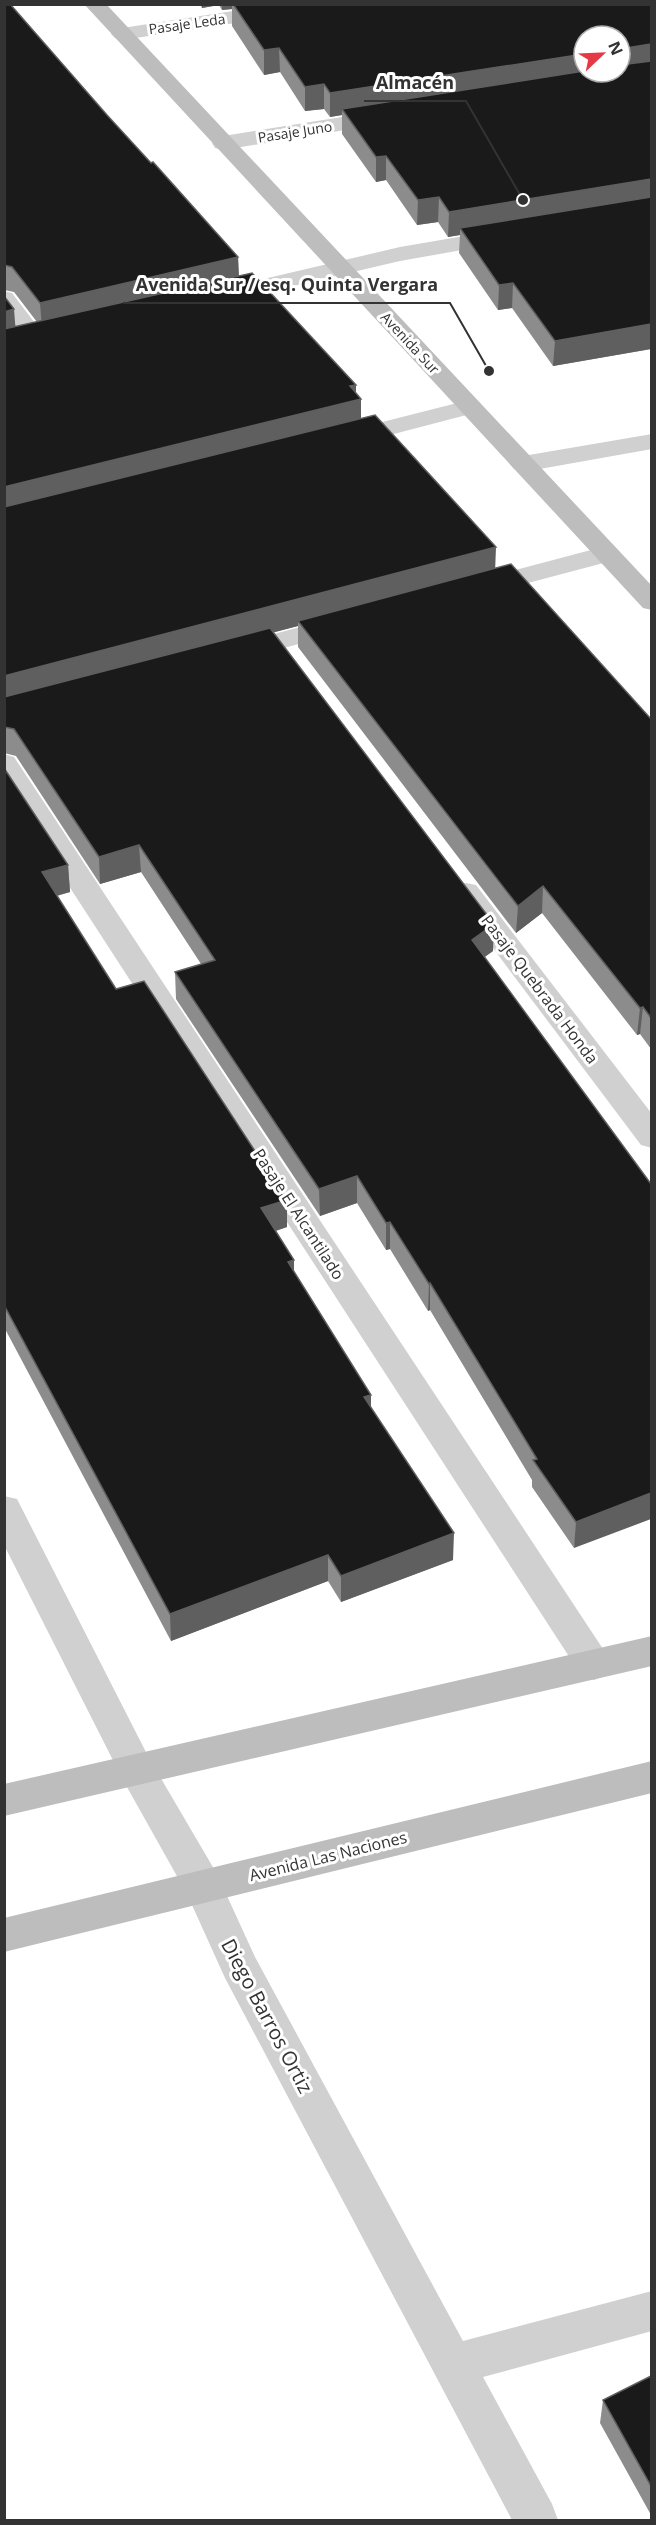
<svg xmlns="http://www.w3.org/2000/svg" width="656" height="2525" font-family="'Open Sans',sans-serif">
<style>
.lines{fill:none;stroke-linecap:round;stroke-linejoin:round}
.street{fill:#d0d0d0;fill-rule:evenodd}
.secondary{fill:#bdbdbd;fill-rule:evenodd}
.wall{fill:#8c8c8c}
.shaded-wall{fill:#5f5f5f}
.building{fill:#1a1a1a;stroke:#5f5f5f;stroke-width:1.5}
.labels{text-anchor:middle;stroke-width:6;stroke-linejoin:round;paint-order:stroke}
.far-street-label{font-size:14px;fill:#333;stroke:#fff}
.street-label{font-size:16px;fill:#333;stroke:#fff}
.near-street-label{font-size:20px;fill:#333;stroke:#fff}
.leader{fill:none;stroke:#333;stroke-width:2}
.callout-dot{fill:#333;stroke:#fff;stroke-width:2}
.callout-label{font-size:18px;text-anchor:middle;font-weight:bold;fill:#333;stroke:#fff;stroke-width:6;stroke-linejoin:round;paint-order:stroke}
</style>
<rect width="100%" height="100%" fill="#fff"/>
<g class="lines">
<!-- street -->
<path class="street" d="M278 4H333L330 8 323 10 122 40 115 38 111 34 115 30 122 28Z
M386 110 394 112 397 117 394 122 223 150 215 148 212 143 215 138 223 136Z
M505 229 513 231 517 236 513 241 400 261 221 303 213 301 209 296 213 291 400 247Z
M4 291 12 293 44 335 47 340 44 345 35 347 26 345 4 315Z
M469 400 478 402 481 407 478 412 344 447 335 444 331 439 335 434Z
M652 434V449L523 472 514 469 510 464 514 459 523 456Z
M606 546 615 548 619 554 615 560 479 596 470 594 466 588 470 582Z
M342 616 351 618 355 624 351 630 235 661 225 659 221 653 225 647Z
M4 754 14 757 18 763 607 1655 612 1665 607 1675 594 1680 581 1675 4 786Z
M466 883 476 885 652 1114V1148L641 1145 456 899 451 892 456 885Z
M4 1496 17 1499 149 1758 217 1874 255 1957 463 2341 652 2291V2331L483 2377 552 2504 558 2520H512L225 1978 187 1894 123 1780 4 1545Z"/>
<!-- secondary -->
<path class="secondary" d="M84 4H106L652 586V610L643 608Z
M652 1636V1666L4 1816V1784Z
M652 1761V1793L4 1952V1918Z"/>
</g>
<!-- wall -->
<path class="wall" d="M4 4 238 257 239 276 356 393 361 418 495 569 651 719V1049L640 1034 637 1035 542 913 516 933 298 647V626L273 632 493 951 484 957 651 1184 574 1548 532 1487V1480L430 1310 428 1311 390 1249 386 1250 357 1203 320 1216 176 999 175 972 201 964 141 872 100 884 16 756 4 753V296L16 327 37 322 14 292 4 290Z
M200 4H651V349L553 366 512 308 498 310 459 253 460 235 448 237 438 222 417 225 386 180 376 182 342 134V115L330 117 324 109 305 111 280 72 264 75 232 26V9L222 10 219 5 202 8Z
M4 768 68 865 70 892 57 896 116 989 287 1200V1227L276 1231 294 1260V1271L371 1395V1408L453 1560 341 1602 328 1581 171 1641 4 1327Z
M651 2376V2515L600 2423 603 2400Z"/>
<!-- shaded-wall -->
<path class="shaded-wall" d="M202 4H219V5L202 8Z
M222 4H232V9L222 10Z
M651 44V68L346 115 342 109V115L330 117V93L584 54V72H620V49Z
M279 48 280 72 264 75V50Z
M324 84V109L305 111V87Z
M386 156V180L376 182V157Z
M651 179V204L460 228V235L448 237 449 212Z
M439 197 438 222 417 225 418 200Z
M238 257 239 282 42 328 40 303Z
M513 283 512 308 498 310 499 285Z
M14 309 16 335 4 338V312Z
M651 324V349L553 366 555 341Z
M356 385V400L361 399V425L4 514V487Z
M496 547 495 573 298 621V626L4 704V676Z
M139 845 141 872 100 884 99 857Z
M68 865 70 892 44 899 42 872Z
M543 886 542 913 516 933 518 906Z
M494 924 493 951 471 967 472 940Z
M643 1007 640 1034 637 1035 640 1008Z
M357 1176V1203L320 1216 319 1189Z
M287 1200V1227L262 1235 261 1208Z
M390 1222V1249L386 1250V1223Z
M294 1260V1287L288 1262Z
M430 1283V1310L428 1311 429 1284Z
M371 1395V1421L364 1397Z
M651 1493V1519L574 1548 576 1522Z
M454 1533 453 1560 341 1602V1576Z
M328 1555V1581L171 1641 170 1614Z"/>
<!-- building -->
<path class="building" d="M4 4H10L107 115 151 163 153 162 238 257 40 303 12 267 4 265Z
M233 4H651V44L620 49V36H584V54L330 93 324 84 305 87 279 48 264 50Z
M651 61V179L449 212 439 197 418 200 386 156 376 157 342 109 584 71V72H620V65Z
M651 197V324L555 341 513 283 499 285 460 228Z
M252 273 356 385 350 386 361 399 4 487V329Z
M4 296 14 309 4 312Z
M375 415 496 547 4 676V507Z
M511 564 651 719V1018L643 1007 640 1008 543 886 518 906 298 621Z
M270 628 494 924 472 940 651 1184V1493L576 1522 533 1460 537 1459 430 1283 429 1284 390 1222 386 1223 357 1176 319 1189 175 972 215 960 139 845 99 857 14 729 4 727V697Z
M4 768 68 865 42 872 116 989 144 981 287 1200 261 1208 294 1260 288 1262 371 1395 364 1397 454 1533 341 1576 328 1555 170 1614 4 1305Z
M651 2376V2486L603 2400Z"/>
<g class="labels">
<!-- far-street labels -->
<g class="far-street-label">
<text transform="translate(187 24) rotate(-8)" y="5">Pasaje Leda</text>
<text transform="translate(295 132) rotate(-9)" y="5">Pasaje Juno</text>
<text transform="translate(410 343) rotate(47)" y="5">Avenida Sur</text>
</g>
<!-- street labels -->
<g class="street-label">
<text transform="translate(540 989) rotate(53)" y="6">Pasaje Quebrada Honda</text>
<text transform="translate(299 1214) rotate(57)" y="6">Pasaje El Alcantilado</text>
<text transform="translate(328 1856) rotate(-14)" y="6">Avenida Las Naciones</text>
</g>
<!-- near-street labels -->
<g class="near-street-label">
<text transform="translate(267 2016) rotate(62)" y="7">Diego Barros Ortiz</text>
</g>
</g>
<!-- callouts -->
<path class="leader" d="M523 200L466 101H364M489 371L450 303H123"/>
<g class="callout-dot">
<circle cx="523" cy="200" r="6"/>
<circle cx="489" cy="371" r="6"/>
</g>
<g class="callout-label">
<text x="415" y="89">Almacén</text>
<text x="287" y="291">Avenida Sur / esq. Quinta Vergara</text>
</g>
<!-- border -->
<rect width="656" height="2525" fill="none" stroke="#333333" stroke-width="12"/>
<!-- north arrow -->
<g transform="translate(602 54) rotate(67)"><circle r="28" fill="#ffffff" stroke="#adadad" stroke-width="1.5"/>
<path d="M0-4.5L10 22L0 15L-10 22Z" fill="#e63946"/>
<text y="-9" font-size="16" font-weight="bold" text-anchor="middle" fill="#333333">N</text>
</g>
</svg>
